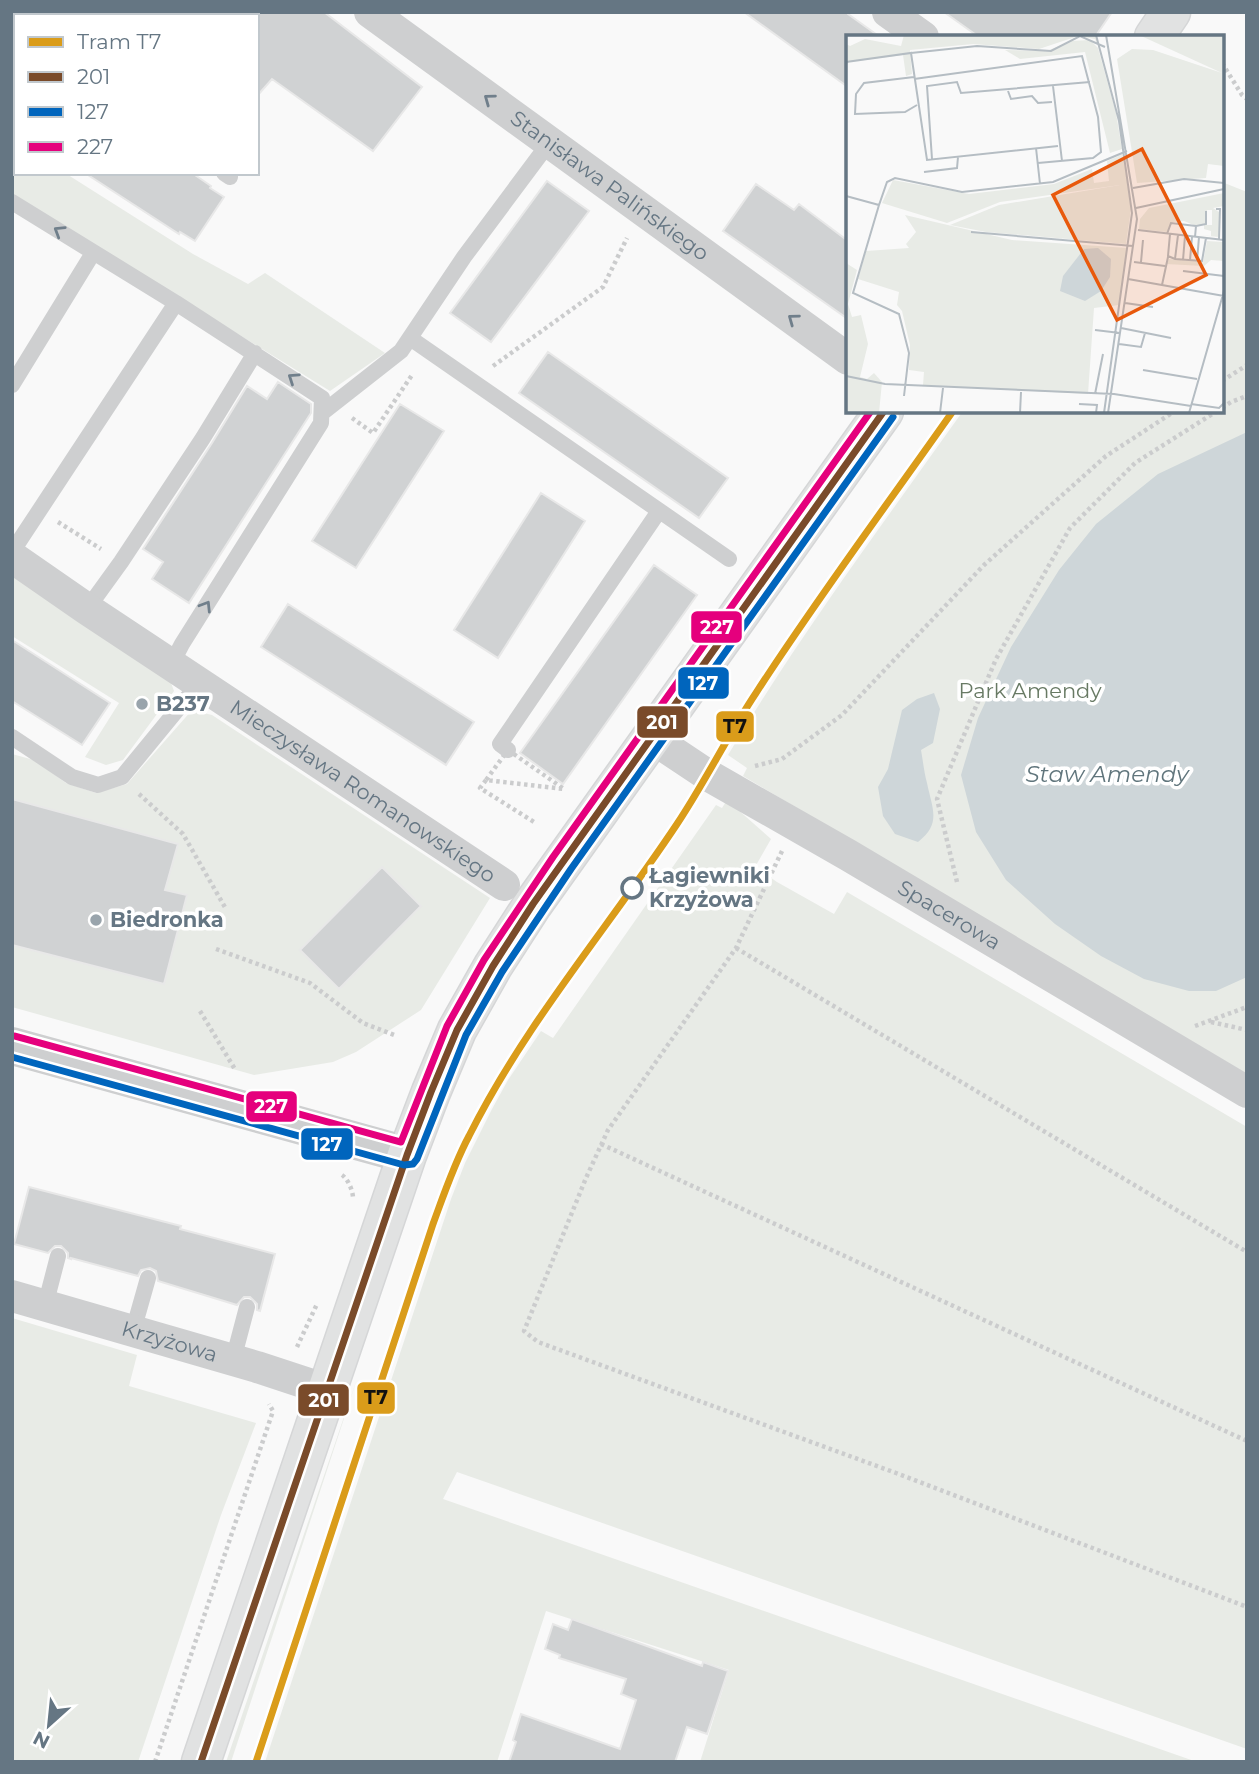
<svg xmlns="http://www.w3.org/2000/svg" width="1259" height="1774" font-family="Montserrat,sans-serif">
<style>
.green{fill:#e8ebe6}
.water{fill:#ced6d9}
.building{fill:#d0d2d3;stroke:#e8e8e8;stroke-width:2}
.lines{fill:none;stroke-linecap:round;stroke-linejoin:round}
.secondary-casing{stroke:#d5d6d7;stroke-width:41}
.path{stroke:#cbcccd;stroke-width:4.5;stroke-dasharray:3.5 3.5;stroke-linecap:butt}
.service{stroke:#cecfd0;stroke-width:16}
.minor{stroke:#cecfd0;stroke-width:32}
.tertiary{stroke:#cecfd0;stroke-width:38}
.secondary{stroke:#e1e2e2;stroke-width:38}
.bus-1-casing{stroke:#fff;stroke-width:12}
.bus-2-casing{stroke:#fff;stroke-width:12}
.bus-3-casing{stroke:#fff;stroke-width:12}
.bus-1{stroke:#7a4b2a;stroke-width:7}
.bus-2{stroke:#0065bd;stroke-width:7}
.bus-3{stroke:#e5007d;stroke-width:7}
.tram-1-casing{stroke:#fff;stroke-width:12}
.tram-1{stroke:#da9c1a;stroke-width:7}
.oneway{stroke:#707f8b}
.poi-dot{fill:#99a4ac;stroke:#fff;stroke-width:2.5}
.stop-dot{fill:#fff;stroke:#657683;stroke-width:3.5}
.labels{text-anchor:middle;stroke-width:7;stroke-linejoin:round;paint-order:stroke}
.street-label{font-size:21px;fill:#657683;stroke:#fff}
.park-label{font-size:21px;fill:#687a64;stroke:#fff}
.poi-label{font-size:21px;font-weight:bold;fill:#657683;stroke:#fff;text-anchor:start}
.stop-label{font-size:21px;font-weight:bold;fill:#657683;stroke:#fff;text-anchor:start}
.water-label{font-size:23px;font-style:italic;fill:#60757c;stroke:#fff}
.inset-road{fill:none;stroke:#b5bdc3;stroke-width:2}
.view{fill:#e8590c;fill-opacity:0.15;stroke:#e8590c;stroke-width:3.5}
.inset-edge{fill:none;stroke:#657683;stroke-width:3.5}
.line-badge{stroke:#fff;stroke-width:2.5}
.badge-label{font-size:19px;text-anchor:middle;font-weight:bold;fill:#fff}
.pale-badge-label{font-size:19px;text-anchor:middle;font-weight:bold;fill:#111}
</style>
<rect width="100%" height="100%" fill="#f9f9f9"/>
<!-- green -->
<path class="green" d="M12 140 16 143V173H65L193 254 248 284 265 273 385 353 330 391 12 194Z
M1222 182 1247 192V1074L743 776 747 768 728 755C799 636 882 525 963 411H1222Z
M12 574 170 680 174 691 123 760 106 765 85 757 119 703 12 636Z
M192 710 212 715 490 898 421 1010 356 1052 333 1062 254 1075 12 1007V754L34 760 66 783 96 793 127 784Z
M727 800 771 839 755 867 777 882 834 914 847 892 1247 1127V1749L457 1472 443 1499 1197 1762H700L729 1670 546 1611 497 1762H265L451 1199 465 1163 492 1109 508 1080 541 1031 553 1038 716 805 722 808Z
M12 1318 137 1355 129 1386 256 1423 221 1515 138 1762H12Z
M357 1379 231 1762H226Z"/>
<!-- water -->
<path class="water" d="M1247 432V977L1216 991H1189L1144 979 1101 956 1055 924 1006 880 976 832 961 775 978 718 1011 647 1059 570 1096 524 1158 474Z
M934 693 940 709 933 743 921 750C923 761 924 772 927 783 932 808 942 824 918 842L895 834 883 816 878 787 888 769 902 710 917 699Z"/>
<!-- building -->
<path class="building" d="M257 12H324L422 87 373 151 272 79 257 96Z
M744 12H848V14L880 37H848V87Z
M944 12H1112L1095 37H979Z
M85 173H192L211 186 210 188 224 197 195 241 180 232 179 234Z
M547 181 589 211 491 342 450 313Z
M756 184 794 210 799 204 848 241V319L723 231Z
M548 352 728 478 699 518 519 393Z
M278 382 311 404V413L189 603 152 579 163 562 143 549 212 443 247 386 267 399Z
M400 404 444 431 356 568 312 541Z
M541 493 585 521 498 658 454 630Z
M654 565 697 595 563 784 520 753Z
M288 604 474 722 446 765 261 647Z
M12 640 110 703 82 745 12 701Z
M12 799 178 844 165 890 187 895 164 984 12 945Z
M382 867 421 906 339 989 300 950Z
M29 1187 181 1226 180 1229 275 1254 260 1311 257 1310V1304L250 1297H244L237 1305 158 1281 156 1271 150 1268 141 1270 138 1276 71 1258V1259L68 1258V1253L61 1246H55L48 1253 14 1244Z
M572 1619 702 1666 703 1662 728 1671 707 1734 687 1727 675 1762H509L516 1742 513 1740 521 1714 620 1749 636 1700 621 1694 626 1679 559 1658 560 1655 545 1649 553 1624 568 1630Z"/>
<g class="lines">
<!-- secondary casing -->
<g class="secondary-casing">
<path id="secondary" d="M1154 37 1171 12
M201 1762 407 1155 431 1092 457 1030 493 966 533 904 884 411"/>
</g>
<!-- path -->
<path class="path" d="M1222 63 1242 95 1247 99
M493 366 603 287 627 238
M1222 381 1247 365
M1222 408 1231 402 1247 396
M352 418 373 433 412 375
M58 522 101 549
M508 750 564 789 486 780Z
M755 766 782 759 842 715 984 565 1106 456 1175 411
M486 780 480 788 534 822
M139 794 183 834 226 909
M782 851 736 948 608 1130 586 1178 524 1331 538 1342 896 1473 1247 1607
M957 882 937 799 996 659 1070 528 1135 463 1217 411
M736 948 1247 1252
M216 949 310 983 363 1023 397 1036
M200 1011 236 1071
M1211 1022 1247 1030
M1195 1026 1247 1007
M601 1144 1247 1441
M342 1175C348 1179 353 1191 353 1198
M297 1347 317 1304
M155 1762 273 1411 269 1404"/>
<!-- service -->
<path class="service" d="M70 16 73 12
M12 35 16 37
M224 173 230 177
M12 202 176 303 322 398 321 423 182 644 171 665
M410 338 729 559
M12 385 93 253
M322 413 401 351 464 257 549 143
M12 552 176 303
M87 609 121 562 203 438 255 353
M12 737 72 777 98 785 122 777 200 682
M508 750 500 744 659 511
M45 1306 58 1256
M133 1331 148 1278
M233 1360 247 1307"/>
<!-- minor -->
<g class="minor">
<path id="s1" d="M370 12 848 359"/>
<path d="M888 12 923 37"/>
<path id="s2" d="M12 557 87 609 504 885"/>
<path id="s3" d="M652 738 706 774 848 855 1247 1092"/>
<path id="s4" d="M12 1296 257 1367 327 1390"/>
</g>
<!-- tertiary -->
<path class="tertiary" d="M12 1046 407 1155"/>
<!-- secondary -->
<use href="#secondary" class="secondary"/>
<!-- bus-1 casing -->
<g class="bus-1-casing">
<path id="bus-1" d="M201 1762 407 1155 431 1092 457 1030 493 966 533 904 884 411"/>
</g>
<!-- bus-2 casing -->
<g class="bus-2-casing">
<path id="bus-2" d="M12 1057 404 1165 413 1164 417 1159 466 1035 502 972 571 869 893 417"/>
</g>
<!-- bus-3 casing -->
<g class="bus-3-casing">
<path id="bus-3" d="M15 1036 401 1142 447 1026 484 960 553 857 871 411"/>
</g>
<!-- bus-1 -->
<use href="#bus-1" class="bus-1"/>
<!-- bus-2 -->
<use href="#bus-2" class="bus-2"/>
<!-- bus-3 -->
<use href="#bus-3" class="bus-3"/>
<!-- tram-1 casing -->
<g class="tram-1-casing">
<path id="tram-1" d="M256 1762 433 1224C444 1194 454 1164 469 1136 525 1024 608 928 677 824 705 782 728 735 756 693 818 597 887 505 953 411"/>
</g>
<!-- tram-1 -->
<use href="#tram-1" class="tram-1"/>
</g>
<!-- one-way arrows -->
<defs><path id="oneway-chevron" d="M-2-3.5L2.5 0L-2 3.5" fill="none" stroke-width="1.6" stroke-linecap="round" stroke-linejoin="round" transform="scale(1.75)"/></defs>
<g class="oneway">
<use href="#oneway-chevron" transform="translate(489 99) rotate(-144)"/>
<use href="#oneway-chevron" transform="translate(59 231) rotate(-148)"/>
<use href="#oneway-chevron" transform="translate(793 319) rotate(-144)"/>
<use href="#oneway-chevron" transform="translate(293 378) rotate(-146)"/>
<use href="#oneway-chevron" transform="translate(206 606) rotate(-58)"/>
</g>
<!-- markers -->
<g class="poi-dot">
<circle cx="142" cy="704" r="7"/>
<circle cx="96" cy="920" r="7"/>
</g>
<circle class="stop-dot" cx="632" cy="888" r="10"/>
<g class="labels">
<!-- street labels -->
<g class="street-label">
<text dy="7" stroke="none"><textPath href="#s1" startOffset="296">Stanisława Palińskiego</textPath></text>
<text dy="7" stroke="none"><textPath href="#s2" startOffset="422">Mieczysława Romanowskiego</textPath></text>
<text dy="7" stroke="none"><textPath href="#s3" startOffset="346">Spacerowa</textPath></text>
<text dy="7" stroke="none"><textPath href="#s4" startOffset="164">Krzyżowa</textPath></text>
</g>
<!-- park labels -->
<g class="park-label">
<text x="1030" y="698">Park Amendy</text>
</g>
<!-- poi labels -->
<g class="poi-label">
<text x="156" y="711">B237</text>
<text x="110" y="927">Biedronka</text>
</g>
<!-- stop labels -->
<g class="stop-label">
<text x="649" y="883">Łagiewniki<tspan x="649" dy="24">Krzyżowa</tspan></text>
</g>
<!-- water labels -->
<g class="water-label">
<text x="1107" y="782">Staw Amendy</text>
</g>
</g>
<!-- overview -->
<g transform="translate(846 35)">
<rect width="378" height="378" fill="#f9f9f9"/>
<path d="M58 0H250L252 10 249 4 232 1 193 14 127 9 64 15 66 39 60 41 57 20 3 27 0 31V9L4 11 19 4 55 11ZM293 0H378V131L362 129 360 143 291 148 271 24 286 14 307 15 376 38ZM244 5 252 13 270 78 276 114 264 118 239 17 174 24 159 15 201 16 225 6ZM277 119 285 174 280 209 140 197 104 190 153 170 274 150 154 167 101 188 36 168 47 145 123 159 208 149 246 134 248 148 263 146 261 126ZM378 158V171L367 173 373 177V202L351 200 365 201V196L358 194V190H366V175H361L360 188 350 191 338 186 327 187 321 197 293 194 294 184 303 173ZM59 180 166 205 281 213 273 270 248 273 242 359 77 350 78 337 63 335 64 310 56 276 51 270 53 257 12 244 20 216 63 213 60 209 70 197ZM361 206 377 207 378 226 365 225 358 231 320 229 323 224 357 227ZM0 228 11 235 2 269 6 282 15 280 22 309 14 342 21 344 28 338 36 347 33 378H0Z" fill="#e8ebe6"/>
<path d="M252 213 265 224 264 242 255 256 239 266 214 256 217 241 238 214Z" fill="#ced6d9"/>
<path class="inset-road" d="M250 0 273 86 286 178 258 378M260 0 291 184 262 378M65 18 131 11 205 16 234 1 259 12M0 27 65 18 81 125 212 111M68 42 18 48 10 59 9 79 59 77 71 70M68 44 236 21 252 82 255 117 247 123 192 128M207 51 216 126M162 56 165 64 186 61 192 68 206 67M190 113 194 149M86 124 81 51 111 47 115 58 244 47M78 137 111 133 112 122M287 153 338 144 378 148M0 161 33 170 41 147 49 143 116 157 207 147 281 116M33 170 7 258 53 279 63 318 58 361M290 173 378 154M370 174H374L373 204M292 195 378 205M125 197 287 211M321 199 325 188 350 191M324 199 322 221 329 224 356 226 360 203M349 202 350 191 360 189V176M329 224 332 200M337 225 339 201M344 225 346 202M351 226 353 202M288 227 319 231M295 227 297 205M337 236 378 241M282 244 378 261M316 250 322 222M279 268 307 272M275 293 325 303M249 295 274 298M273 309 295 312 299 298M297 335 351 344M0 341 39 349 268 359 345 371M249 359 257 319M233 369 251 370 250 378M345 369 373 373 378 368M94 378 97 353M174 378 175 357M343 378 378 256"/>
<path class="view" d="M296 114 360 240 271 285 207 160Z"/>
<rect width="378" height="378" class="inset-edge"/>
</g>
<g class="line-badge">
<rect x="690" y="610" width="53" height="34" rx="7" fill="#e5007d"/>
<rect x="677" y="666" width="53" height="34" rx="7" fill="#0065bd"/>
<rect x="636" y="705" width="53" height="34" rx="7" fill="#7a4b2a"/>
<rect x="715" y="710" width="40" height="33" rx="7" fill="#da9c1a"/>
<rect x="245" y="1090" width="53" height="33" rx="7" fill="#e5007d"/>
<rect x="300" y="1127" width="54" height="34" rx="7" fill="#0065bd"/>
<rect x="356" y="1381" width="40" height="34" rx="7" fill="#da9c1a"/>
<rect x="297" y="1383" width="53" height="34" rx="7" fill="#7a4b2a"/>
</g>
<g class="badge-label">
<text x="717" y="634">227</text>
<text x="703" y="690">127</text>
<text x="662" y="729">201</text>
<text x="271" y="1113">227</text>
<text x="327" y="1151">127</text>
<text x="324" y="1407">201</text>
</g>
<g class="pale-badge-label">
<text x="735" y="733">T7</text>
<text x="376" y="1404">T7</text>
</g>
<!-- border -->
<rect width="1259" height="1774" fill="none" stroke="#657683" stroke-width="28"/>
<!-- legend -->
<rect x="14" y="14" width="245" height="161" fill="#ffffff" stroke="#c1c8cd" stroke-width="2"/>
<rect x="28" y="37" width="35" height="10" fill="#da9c1a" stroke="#c1c8cd" stroke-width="2"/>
<text x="77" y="49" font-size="21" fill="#657683">Tram T7</text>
<rect x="28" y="72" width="35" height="10" fill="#7a4b2a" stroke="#c1c8cd" stroke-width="2"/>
<text x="77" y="84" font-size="21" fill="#657683">201</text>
<rect x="28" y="107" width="35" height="10" fill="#0065bd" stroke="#c1c8cd" stroke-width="2"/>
<text x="77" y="119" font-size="21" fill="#657683">127</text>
<rect x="28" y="142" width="35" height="10" fill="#e5007d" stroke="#c1c8cd" stroke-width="2"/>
<text x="77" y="154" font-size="21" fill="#657683">227</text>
<!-- north arrow -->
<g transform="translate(49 1725) rotate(207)" stroke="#ffffff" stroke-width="5" paint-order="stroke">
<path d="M0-5L12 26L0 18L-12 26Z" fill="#657683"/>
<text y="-10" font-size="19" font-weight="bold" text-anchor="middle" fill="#657683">N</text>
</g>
</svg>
